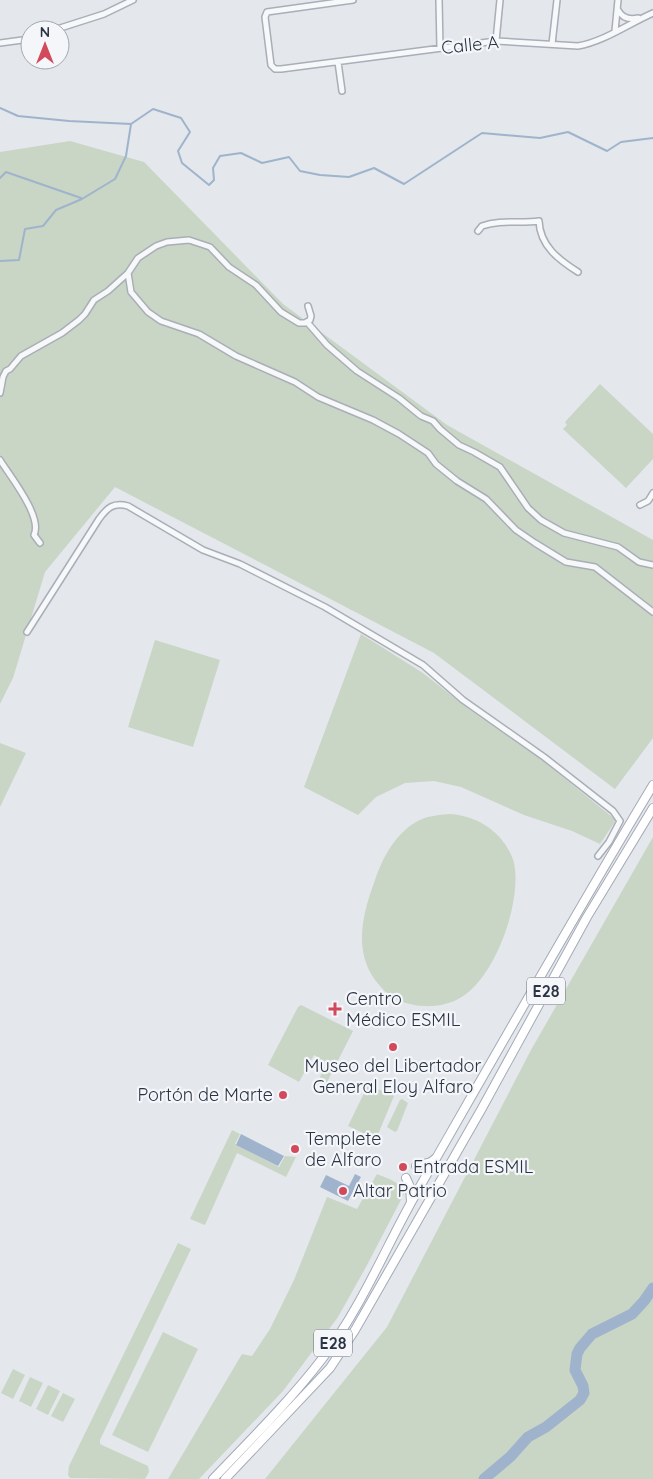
<svg xmlns="http://www.w3.org/2000/svg" width="653" height="1479" font-family="Quicksand,sans-serif">
<style>
.green{fill:#c9d6c5}
.water{fill:#9fb4cc}
.lines{fill:none;stroke-linecap:round;stroke-linejoin:round}
.stream{stroke:#9fb4cc;stroke-width:2}
.river{stroke:#9fb4cc;stroke-width:11}
.street-casing{stroke:#a9aeb7;stroke-width:8}
.primary-casing{stroke:#a3abb8;stroke-width:10}
.street{stroke:#f7f8fa;stroke-width:5}
.primary{stroke:#fff;stroke-width:8}
.poi-dot{fill:#d1495b;stroke:#f4f6f9;stroke-width:2}
.labels{text-anchor:middle;stroke-width:4.5;stroke-linejoin:round;paint-order:stroke}
.shield{fill:#f4f6f9;stroke:#676e7b;stroke-width:1}
.shield-label{font-size:16px;font-weight:bold;fill:#2b3445}
.street-label{font-size:18px;fill:#2b3445;stroke:#f4f6f9}
.poi-label{font-size:18px;fill:#2b3445;stroke:#f4f6f9;text-anchor:start}
</style>
<rect width="100%" height="100%" fill="#e4e7ec"/>
<!-- green -->
<path class="green" d="M70 141 144 162 283 304 447 425 653 540V738L615 789 434 653 115 487 45 572 13 678 0 704V152Z
M600 384 653 434V459L626 488 563 429 567 425 565 422Z
M361 634 423 673 470 710 538 757 616 820 600 844 572 831 524 815 461 787 434 781 405 783 376 797 358 815 304 787Z
M155 640 220 660 193 747 128 727Z
M0 743 26 753 0 807Z
M449 814C478 815 506 834 514 863 522 900 497 972 466 994 455 1003 438 1007 423 1006 407 1005 390 999 380 986 353 956 361 918 374 883 382 859 394 835 416 822 426 816 438 815 449 814Z
M653 837V1479H265L387 1327 531 1050Z
M301 1005 353 1031 324 1088 316 1085 327 1063 314 1055 299 1082 268 1065 298 1007Z
M368 1085 394 1096 376 1139 348 1126Z
M402 1099 408 1103 397 1131 395 1132 387 1127 400 1100Z
M232 1130 240 1134 235 1144 279 1167 285 1156 296 1157 286 1177 237 1153 205 1225 190 1219Z
M377 1174C388 1179 400 1181 404 1194L366 1267 338 1317 283 1391 199 1479H168L242 1354 252 1356 270 1329 294 1280 327 1197 357 1209Z
M178 1243 191 1249 100 1440V1444L104 1446 148 1466 149 1472 145 1479 70 1478 68 1475 69 1466Z
M163 1332 198 1349 148 1452 112 1435Z
M13 1369 25 1375 13 1399 1 1393Z
M30 1377 43 1383 31 1407 19 1401Z
M48 1385 60 1391 48 1415 36 1409Z
M63 1393 75 1399 63 1422 51 1416Z"/>
<!-- water -->
<path class="water" d="M241 1134 284 1156 278 1166 236 1145Z
M355 1174 361 1177 348 1201 320 1187 326 1175 349 1186Z"/>
<g class="lines">
<!-- stream -->
<path class="stream" d="M0 108 18 116 69 121 131 124 153 109 181 118 190 132 178 151 182 163 209 185 214 180 213 168 220 156 241 153 262 163 289 157 300 171 320 175 349 177 374 168 404 184 482 133 540 138 568 132 607 151 621 142 653 138
M0 178 6 172 81 198
M0 261 19 260 25 229 43 226 56 210 82 199 115 179 126 156 131 124"/>
<!-- river -->
<path class="river" d="M484 1479 510 1457 528 1437 546 1427 580 1400 584 1393 583 1386 575 1370 577 1354 580 1348 592 1334 632 1314 644 1301 653 1288"/>
<!-- street casing -->
<g class="street-casing">
<path id="street" d="M353 0 267 12 265 17 271 65 275 69H281L496 41 578 46C603 42 630 23 653 13
M439 0 440 48
M618 10C622 18 629 20 638 18
M54 30 104 14 133 0
M615 31 618 0
M496 41 500 0
M0 43 30 39
M552 44 557 0
M338 62 342 91
M478 231 482 226C502 219 518 224 539 221 540 246 559 260 578 272
M128 273 131 292 148 312 161 321 199 334 236 356 295 382 318 397 373 420 399 434 428 453 436 464 457 481 486 499 516 530 535 543 566 562 595 567 653 612
M307 322 327 345 357 371 399 398 421 416 433 421 440 429 459 445 474 452 500 467 528 508 541 520 564 533 618 547 639 562 653 565
M0 393 3 377 6 371 10 369 21 356 62 333 79 320 85 314 94 300 108 291 128 273 138 258 156 246 167 242 189 240 210 247 229 267 256 285 281 312 299 323H305L310 320 311 316 308 306
M0 460C10 476 43 517 34 535L40 543
M640 505 648 501 653 493
M27 632 99 519C107 508 113 502 128 506L203 550 240 564 325 607 423 665 463 700 544 757 613 811 620 821 609 842 598 856"/>
</g>
<!-- primary casing -->
<g class="primary-casing">
<path id="primary" d="M416 1166 431 1162 436 1158
M406 1178 410 1187 411 1202
M213 1479C250 1440 289 1402 322 1359 363 1306 388 1241 422 1183 498 1050 574 916 653 785
M225 1479 330 1368 355 1330 481 1110 587 917 653 808"/>
</g>
<!-- street -->
<use href="#street" class="street"/>
<!-- primary -->
<use href="#primary" class="primary"/>
</g>
<!-- markers -->
<g class="poi-dot">
<path d="M332.5 1001.5h5v5h5v5h-5v5h-5v-5h-5v-5h5z"/>
<circle cx="393" cy="1047" r="5"/>
<circle cx="283" cy="1095" r="5"/>
<circle cx="295" cy="1149" r="5"/>
<circle cx="403" cy="1167" r="5"/>
<circle cx="343" cy="1191" r="5"/>
</g>
<g class="labels">
<!-- shield labels -->
<g class="shield">
<rect x="527" y="977.5" width="38" height="27" rx="4"/>
<rect x="314" y="1329.5" width="38" height="27" rx="4"/>
</g>
<g class="shield-label">
<text x="546" y="997">E28</text>
<text x="333" y="1349">E28</text>
</g>
<!-- street labels -->
<g class="street-label">
<text transform="translate(470 45) rotate(-6)" y="6">Calle A</text>
</g>
<!-- poi labels -->
<g class="poi-label">
<text x="346" y="1005">Centro<tspan x="346" dy="21">Médico ESMIL</tspan></text>
<text x="393" y="1072" text-anchor="middle">Museo del Libertador<tspan x="393" dy="21">General Eloy Alfaro</tspan></text>
<text x="273" y="1101" text-anchor="end">Portón de Marte</text>
<text x="305" y="1145">Templete<tspan x="305" dy="21">de Alfaro</tspan></text>
<text x="413" y="1173">Entrada ESMIL</text>
<text x="353" y="1197">Altar Patrio</text>
</g>
</g>
<!-- north arrow -->
<g transform="translate(45 45)"><circle r="24" fill="#f4f6f9" stroke="#a4a8b1"/>
<path d="M0-4L9 19L0 12L-9 19Z" fill="#d1495b"/>
<text y="-8" font-size="14" font-weight="bold" text-anchor="middle" fill="#2b3445">N</text>
</g>
</svg>
